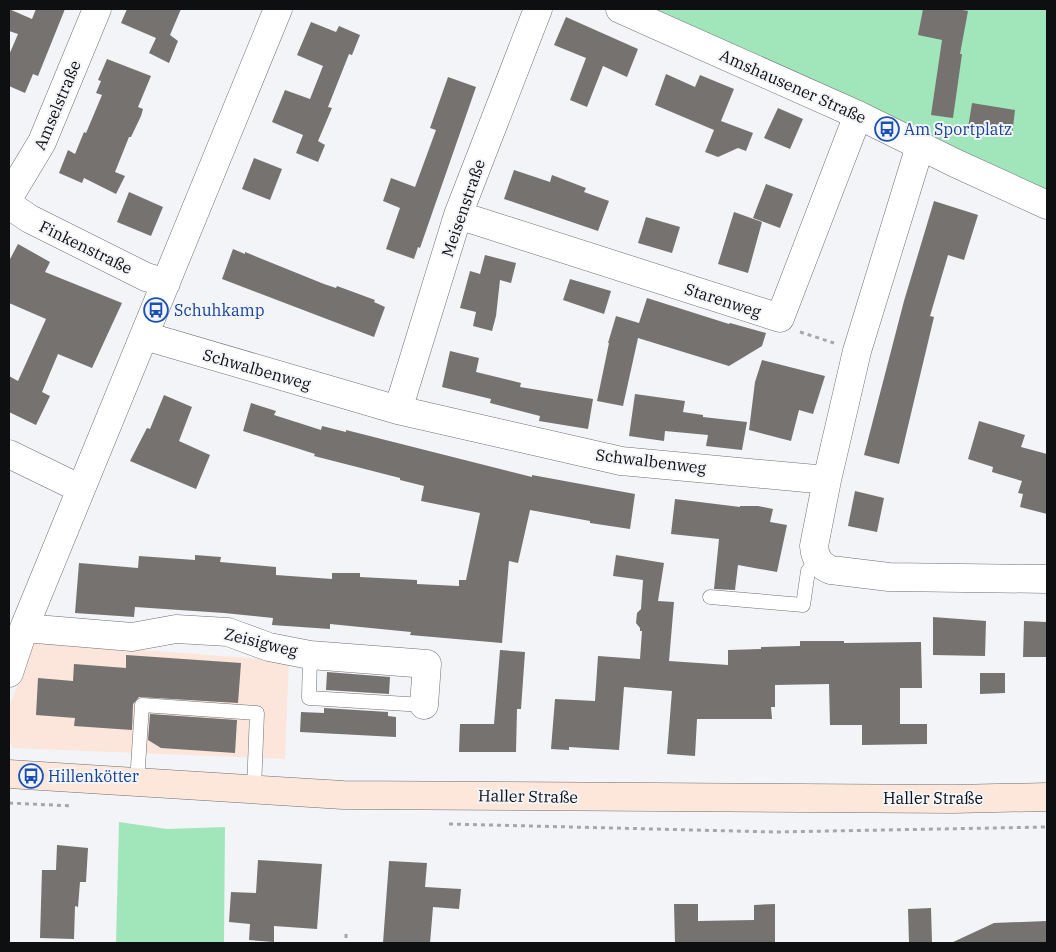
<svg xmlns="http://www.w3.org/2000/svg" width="1056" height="952" font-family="'IBM Plex Serif',serif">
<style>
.commercial{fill:#fce5da}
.green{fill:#a1e6bb}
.building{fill:#757270}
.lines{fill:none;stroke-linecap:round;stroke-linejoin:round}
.lane-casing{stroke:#6d6f72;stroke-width:15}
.street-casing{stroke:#6d6f72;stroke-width:29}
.secondary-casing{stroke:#6d6f72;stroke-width:29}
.path{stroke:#a6a7aa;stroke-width:3;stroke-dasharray:4 4;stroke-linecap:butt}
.lane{stroke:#fff;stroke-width:14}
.street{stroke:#fff;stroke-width:28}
.secondary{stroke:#fce7da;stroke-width:28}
.labels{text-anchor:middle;stroke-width:4;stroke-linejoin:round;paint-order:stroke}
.street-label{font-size:16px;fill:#0e0f10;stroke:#f3f4f8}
.transit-label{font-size:16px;fill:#164399;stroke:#f3f4f8;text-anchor:start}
</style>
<rect width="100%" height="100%" fill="#f3f4f8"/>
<!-- commercial -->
<path class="commercial" d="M34 642 289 661 285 759 13 748 9 739V707Z"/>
<!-- green -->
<path class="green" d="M654 9H1047V194L846 95Z
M119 822 167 829 225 827 224 943H116Z"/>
<!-- building -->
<path class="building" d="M9 9 32 19 36 9H65L38 76 33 74 25 93 9 86V55L18 34 9 31Z
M127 9H181L170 35 178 41 169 63 149 53 156 38 121 23Z
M923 9H957L968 11 960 54H962L953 118 931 115 942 40 918 35Z
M566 17 638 49 627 77 603 66 587 107 570 100 586 58 554 45Z
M311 22 336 32 339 26 360 35 352 55 349 54 328 107 332 108 318 141 325 145 318 162 296 153 303 135 272 122 285 90 310 99 323 66 297 55Z
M107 59 151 76 138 107 143 109 141 116 131 137H129L115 172 125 176 116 194 84 178 82 183 59 173 68 150 75 154 84 132 86 133 102 95 96 93 101 81 98 80Z
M666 74 695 87 700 75 734 89 721 121 753 133 746 151 738 148 718 157 705 152 714 130 655 105Z
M448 77 476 87 420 248 418 247 414 259 386 249 400 208 383 201 391 178 415 187 436 130 430 128Z
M972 103 1015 110 1012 136 968 128Z
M778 108 803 119 790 149 764 138Z
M254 158 282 169 270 200 242 189Z
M514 170 550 182 552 175 586 188 584 192 609 201 598 231 504 199Z
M766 184 793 194 780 228 753 218Z
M129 192 163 207 151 236 117 222Z
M934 201 978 215 964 260 948 255 930 316 934 317 899 464 864 455 904 301Z
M734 212 762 222 748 273 718 264Z
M646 217 680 227 672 253 638 243Z
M18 244 50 262 45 272 122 303 92 368 58 354 42 392 50 396 36 425 9 412V376L18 381 46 319 9 303V261Z
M233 249 245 254V252L324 284 336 288 337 286 375 300 374 302 385 307 374 337 222 279Z
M485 255 516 263 511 283 500 280 496 316 492 331 473 326 476 312 460 308 470 271 480 274Z
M570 279 611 291 604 314 563 300Z
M647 298 729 324 730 323 766 333 762 346 729 366 638 338 623 406 597 401 609 343H608L616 316 639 323Z
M450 351 479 358 476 372 521 383 520 387 593 399 588 429 539 421 540 416 490 403 491 399 442 387Z
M762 360 825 376 813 414 799 410 791 441 749 430 755 382Z
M635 394 685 401 683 412 703 415V417L747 422 742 450 706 446 708 435 665 431 664 441 629 436Z
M164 395 192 407 179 441 210 455 196 489 130 461 147 428 150 429Z
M251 403 276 411 274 415 321 430 322 426 346 432V430L532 477V475L635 494 630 529 590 523V521L530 510 518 563 509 561 502 643 410 635 411 632 330 624V629L272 625 273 618 224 613 135 607 134 617 75 613 79 563 138 568 139 556 195 560V555L221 557 220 562 276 567V575L332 579V573H360V577L417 580V584L459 586V580H466L480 513 421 501 424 486 400 480V478L314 456 315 454 243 431Z
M979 421 1025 435 1021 447 1047 454V514L1020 507 1023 494 1018 493 1022 481 992 472 993 467 968 459Z
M855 491 884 498 877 532 848 526Z
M675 499 740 507V506H758L773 509 770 522 787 525 777 572 738 565 735 590 714 589 719 539 671 534Z
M616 555 664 563 658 601 674 602 669 661 728 665V650L761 649V647L800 646V641H844V643L921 642 922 688H900V724H927V744L862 745V725H830L829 684 775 685V707H771L772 719H697L695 756 667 754 672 691 624 687 619 750 569 747V750L551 749 555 699 595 701 598 656 640 659 642 631H640V628L636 623 637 613 641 609 643 580 613 576Z
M933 617 986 621 985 656 933 655Z
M1024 621 1047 622V657H1023Z
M500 650 525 652 521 709H517L516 752H459L460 724H494Z
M126 655 241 663 238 703 139 697 133 704 132 730 74 726 75 718 36 715 38 678 73 681 74 664 126 668Z
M327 672 390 677 389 694 326 690Z
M980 673H1005V693L980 694Z
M324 708 388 712V716L396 717V737L300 732 301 712 324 713Z
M150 714 237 720 235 753 161 748 148 740Z
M57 845 88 848 86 882H80L78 907 75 906 74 939 40 938 42 870H56Z
M258 860 322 864 317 929 274 926V942L249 940 250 924 229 922 231 892 256 893Z
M389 861 427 863 425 887 461 889 459 909 433 907 430 943H383Z
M674 904H698V921L754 920V905L775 904V943H675Z
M931 908 932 943H909L908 909Z
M1047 921V943H951L994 923Z"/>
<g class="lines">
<!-- lane casing -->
<g class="lane-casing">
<path id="lane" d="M710 597 803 605 808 571 818 560
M310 655 309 698 424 705
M137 782 142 705 257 713 254 789"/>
</g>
<!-- street casing -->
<g class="street-casing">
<path id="street" d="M620 9 858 115 955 163 1047 205
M920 146 857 351 827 480 814 546C815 558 820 566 831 570L889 577 1047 579
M9 197 42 142 97 9
M9 205 30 219 146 277 166 283
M458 215 780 318 858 115
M145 336 398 410 621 461 827 480
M398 410 458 215 538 9
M9 454 81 489
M24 628 132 637 176 629 228 632 269 647 310 655 427 664 424 705
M9 673 24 628 278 9"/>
</g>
<!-- secondary casing -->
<g class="secondary-casing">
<path id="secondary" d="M9 774 343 795 953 799 1047 797"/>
</g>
<!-- path -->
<path class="path" d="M800 332 834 343
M9 803 73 806
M449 824 775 832 1047 827
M346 934V943"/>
<!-- lane -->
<use href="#lane" class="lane"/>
<!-- street -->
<use href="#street" class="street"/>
<!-- secondary -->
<use href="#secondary" class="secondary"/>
</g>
<!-- icons -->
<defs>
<g id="bus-ring" transform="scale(1.25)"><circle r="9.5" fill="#f3f4f8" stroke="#1a4fb4" stroke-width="1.5"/><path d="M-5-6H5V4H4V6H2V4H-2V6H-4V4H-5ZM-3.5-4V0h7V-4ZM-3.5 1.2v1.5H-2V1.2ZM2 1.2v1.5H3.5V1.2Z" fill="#1a4fb4"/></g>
</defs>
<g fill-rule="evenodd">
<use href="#bus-ring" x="887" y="129"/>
<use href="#bus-ring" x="156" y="310"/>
<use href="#bus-ring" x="31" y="776"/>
</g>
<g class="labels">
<!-- street labels -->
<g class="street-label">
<text transform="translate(793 86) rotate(24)" y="6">Amshausener Straße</text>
<text transform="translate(57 105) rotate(-67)" y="6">Amselstraße</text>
<text transform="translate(463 208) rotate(-71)" y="6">Meisenstraße</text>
<text transform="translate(86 247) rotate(26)" y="6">Finkenstraße</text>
<text transform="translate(723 300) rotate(18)" y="6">Starenweg</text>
<text transform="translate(257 369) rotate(16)" y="6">Schwalbenweg</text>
<text transform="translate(651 461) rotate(7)" y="6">Schwalbenweg</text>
<text transform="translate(261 642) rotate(14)" y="6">Zeisigweg</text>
<text transform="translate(528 796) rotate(1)" y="6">Haller Straße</text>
<text x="933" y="804">Haller Straße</text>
</g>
<!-- transit labels -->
<g class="transit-label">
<text x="904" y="135">Am Sportplatz</text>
<text x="174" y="316">Schuhkamp</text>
<text x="48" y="782">Hillenkötter</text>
</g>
</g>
<!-- border -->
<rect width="1056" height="952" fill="none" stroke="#0e0f10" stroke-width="20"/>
</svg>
